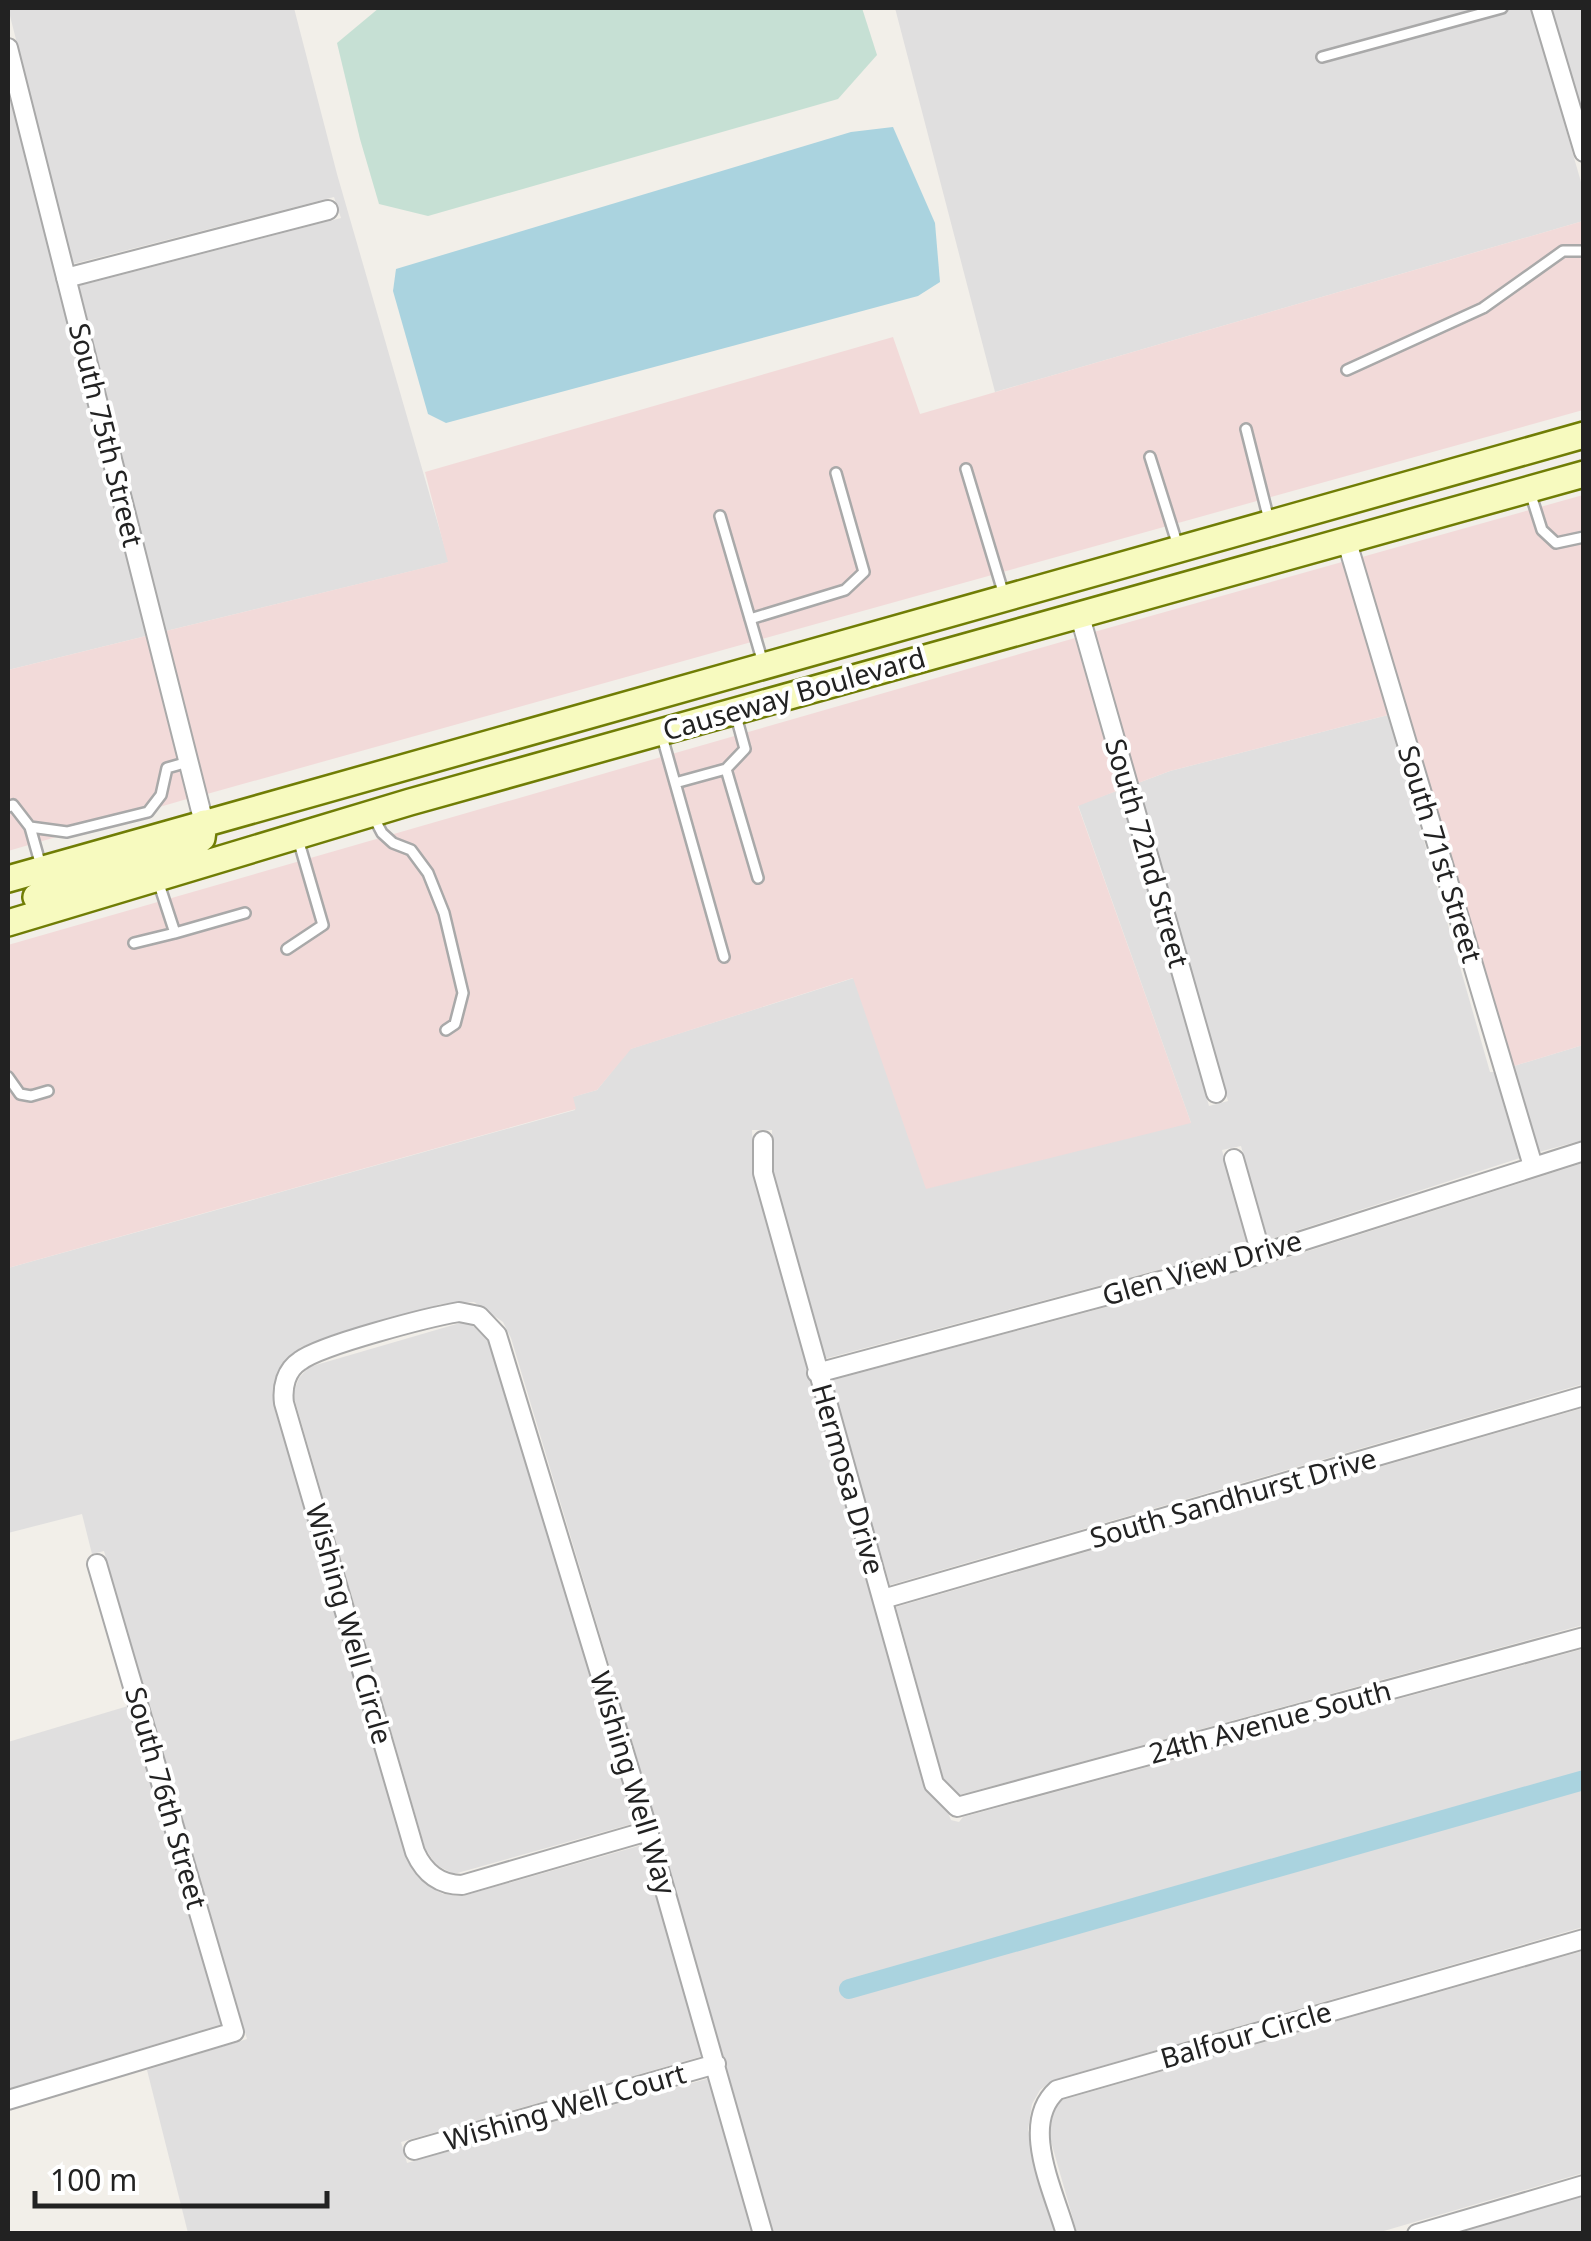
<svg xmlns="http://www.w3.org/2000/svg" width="1591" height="2241" font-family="'Noto Sans',sans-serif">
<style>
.residential{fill:#e0dfdf}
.commercial{fill:#f2dad9}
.wetland{fill:#c6e0d4}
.water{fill:#aad3df}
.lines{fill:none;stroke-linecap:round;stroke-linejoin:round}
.canal{stroke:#aad3df;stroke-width:20}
.lane-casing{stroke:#a9a9a9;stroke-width:14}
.street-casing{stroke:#a9a9a9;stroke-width:22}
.secondary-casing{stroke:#707d05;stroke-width:30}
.lane{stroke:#fff;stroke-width:9}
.street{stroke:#fff;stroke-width:18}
.secondary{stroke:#f7fabf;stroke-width:25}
.labels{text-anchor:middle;stroke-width:8;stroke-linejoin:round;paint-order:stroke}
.street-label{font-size:28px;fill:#222;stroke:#fff}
</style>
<rect width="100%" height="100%" fill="#f2efe9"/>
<!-- residential -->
<path class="residential" d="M8 8H294L337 174 449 562 166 631 79 286 341 218 334 197 73 264Z
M895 8H1531L1583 189V221L995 392Z
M1552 8H1583V116Z
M8 89 146 636 8 670V88Z
M1388 715 1490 1072H1494L1520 1158 1268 1240 1241 1146 1222 1150 1248 1246 824 1359 773 1172 772 1130H752L754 1176 924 1787 948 1813 951 1820 959 1822 963 1817 1583 1649V1927L1053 2080 1040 2090 1032 2104 1028 2130 1056 2233H773L655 1818 511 1338 503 1322 474 1302 441 1304 301 1347 282 1363 273 1389 274 1406 406 1854 415 1873 432 1888 443 1894 463 1896 642 1845 703 2056 401 2142 407 2163 710 2078 752 2233H188L147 2070 247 2039 104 1551 92 1554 82 1514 8 1533V1268L575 1110 572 1097 597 1090 630 1049 854 978 1191 1123 1078 805 1119 790 1209 1106 1228 1101 1138 783 1170 771Z
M1583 1045V1140L1539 1152 1514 1066Z
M1583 1163V1384L890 1585 830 1381 1274 1262Z
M460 1323H470L488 1340 635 1823 454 1874 436 1865 425 1848 293 1394 299 1378 309 1367Z
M1583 1408V1625L959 1795 943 1778 896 1607Z
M128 1706 222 2024 8 2089V1742Z
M1583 1951V2173L1377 2233H1077L1048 2131 1050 2115 1062 2100Z
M1583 2196V2233H1457Z"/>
<!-- commercial -->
<path class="commercial" d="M1583 221V410L207 794 166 631 448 562 425 472 893 337 920 414Z
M1583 495V1045L1514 1066 1362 557Z
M1342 562 1388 715 1170 771 1138 783 1094 632Z
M146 636 187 799 8 851V670Z
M1075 638 1119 790 1078 806 1191 1123 926 1189 853 978 631 1049 597 1090 573 1097 576 1109 8 1268V945Z"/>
<!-- wetland -->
<path class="wetland" d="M379 8H862L877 55 838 99 428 216 379 204 360 139 337 43Z"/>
<!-- water -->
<path class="water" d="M893 127 935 223 940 282 918 296 446 423 428 414 393 291 396 269 851 132Z"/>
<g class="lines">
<!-- canal -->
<path class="canal" d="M849 1989 1584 1780"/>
<!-- lane casing -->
<g class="lane-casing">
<path id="lane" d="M1322 57 1502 8
M1347 370 1483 308 1563 251H1584
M1246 429 1269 520
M1150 457 1178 546
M966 469 1004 595
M1530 492 1542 530 1556 543 1584 537
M720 516 763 663
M750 619 845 590 864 572 836 473
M661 733 724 957
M726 769 745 749 736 716
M675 783 726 769 758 878
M8 807 13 805 30 827 67 832 148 812 161 795 167 768 188 762
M373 816 382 833 393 843 411 850 428 873 444 913 463 993 455 1024 446 1030
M30 827 41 866
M158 881 175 933 245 913
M134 943 175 933
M287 949 323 925 298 839
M8 1077 20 1094 31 1096 48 1091"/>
</g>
<!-- street casing -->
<g class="street-casing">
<path id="street" d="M1541 8 1584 152
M8 48 204 823
M66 278 328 210
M1347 542 1533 1166
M1079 613 1216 1093
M763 1141V1173L934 1784 957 1807 1584 1637
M1234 1159 1261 1254
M817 1373 1261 1254 1584 1151
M883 1599 1584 1396
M648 1831 462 1885C439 1885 424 1872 415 1852L284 1403C282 1387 286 1370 300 1361 321 1345 429 1317 459 1312L479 1316 497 1335 648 1831 763 2234
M8 2100 234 2032 97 1564
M414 2150 716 2064
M1066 2234C1054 2191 1019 2124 1057 2090L1584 1939
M1417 2234 1584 2185"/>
</g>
<!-- secondary casing -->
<g class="secondary-casing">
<path id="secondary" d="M8 879 1584 435
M36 897 189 849 202 838 204 823
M8 923 410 802 1584 474"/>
</g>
<!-- lane -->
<use href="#lane" class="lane"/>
<!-- street -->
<use href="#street" class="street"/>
<!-- secondary -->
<use href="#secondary" class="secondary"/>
</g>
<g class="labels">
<!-- street labels -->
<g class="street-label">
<text transform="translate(106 435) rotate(76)" y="10">South 75th Street</text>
<text transform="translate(794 694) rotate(-16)" y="10">Causeway Boulevard</text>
<text transform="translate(1147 853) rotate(74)" y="10">South 72nd Street</text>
<text transform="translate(1440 854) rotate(73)" y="10">South 71st Street</text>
<text transform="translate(1202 1268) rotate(-16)" y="10">Glen View Drive</text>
<text transform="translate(848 1479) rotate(74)" y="10">Hermosa Drive</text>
<text transform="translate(1233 1498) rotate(-16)" y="10">South Sandhurst Drive</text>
<text transform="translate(349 1624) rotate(74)" y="10">Wishing Well Circle</text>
<text transform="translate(1270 1722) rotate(-15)" y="10">24th Avenue South</text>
<text transform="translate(633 1783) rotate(73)" y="10">Wishing Well Way</text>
<text transform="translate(166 1798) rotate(74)" y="10">South 76th Street</text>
<text transform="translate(1246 2035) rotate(-16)" y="10">Balfour Circle</text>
<text transform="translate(565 2107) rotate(-16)" y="10">Wishing Well Court</text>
</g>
</g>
<!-- border -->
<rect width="1591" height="2241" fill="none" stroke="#222222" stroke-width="20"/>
<!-- scale -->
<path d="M35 2191v15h292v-15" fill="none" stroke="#222222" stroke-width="5"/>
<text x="50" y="2191" font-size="30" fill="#222222" stroke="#ffffff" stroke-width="8" paint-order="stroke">100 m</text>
</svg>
